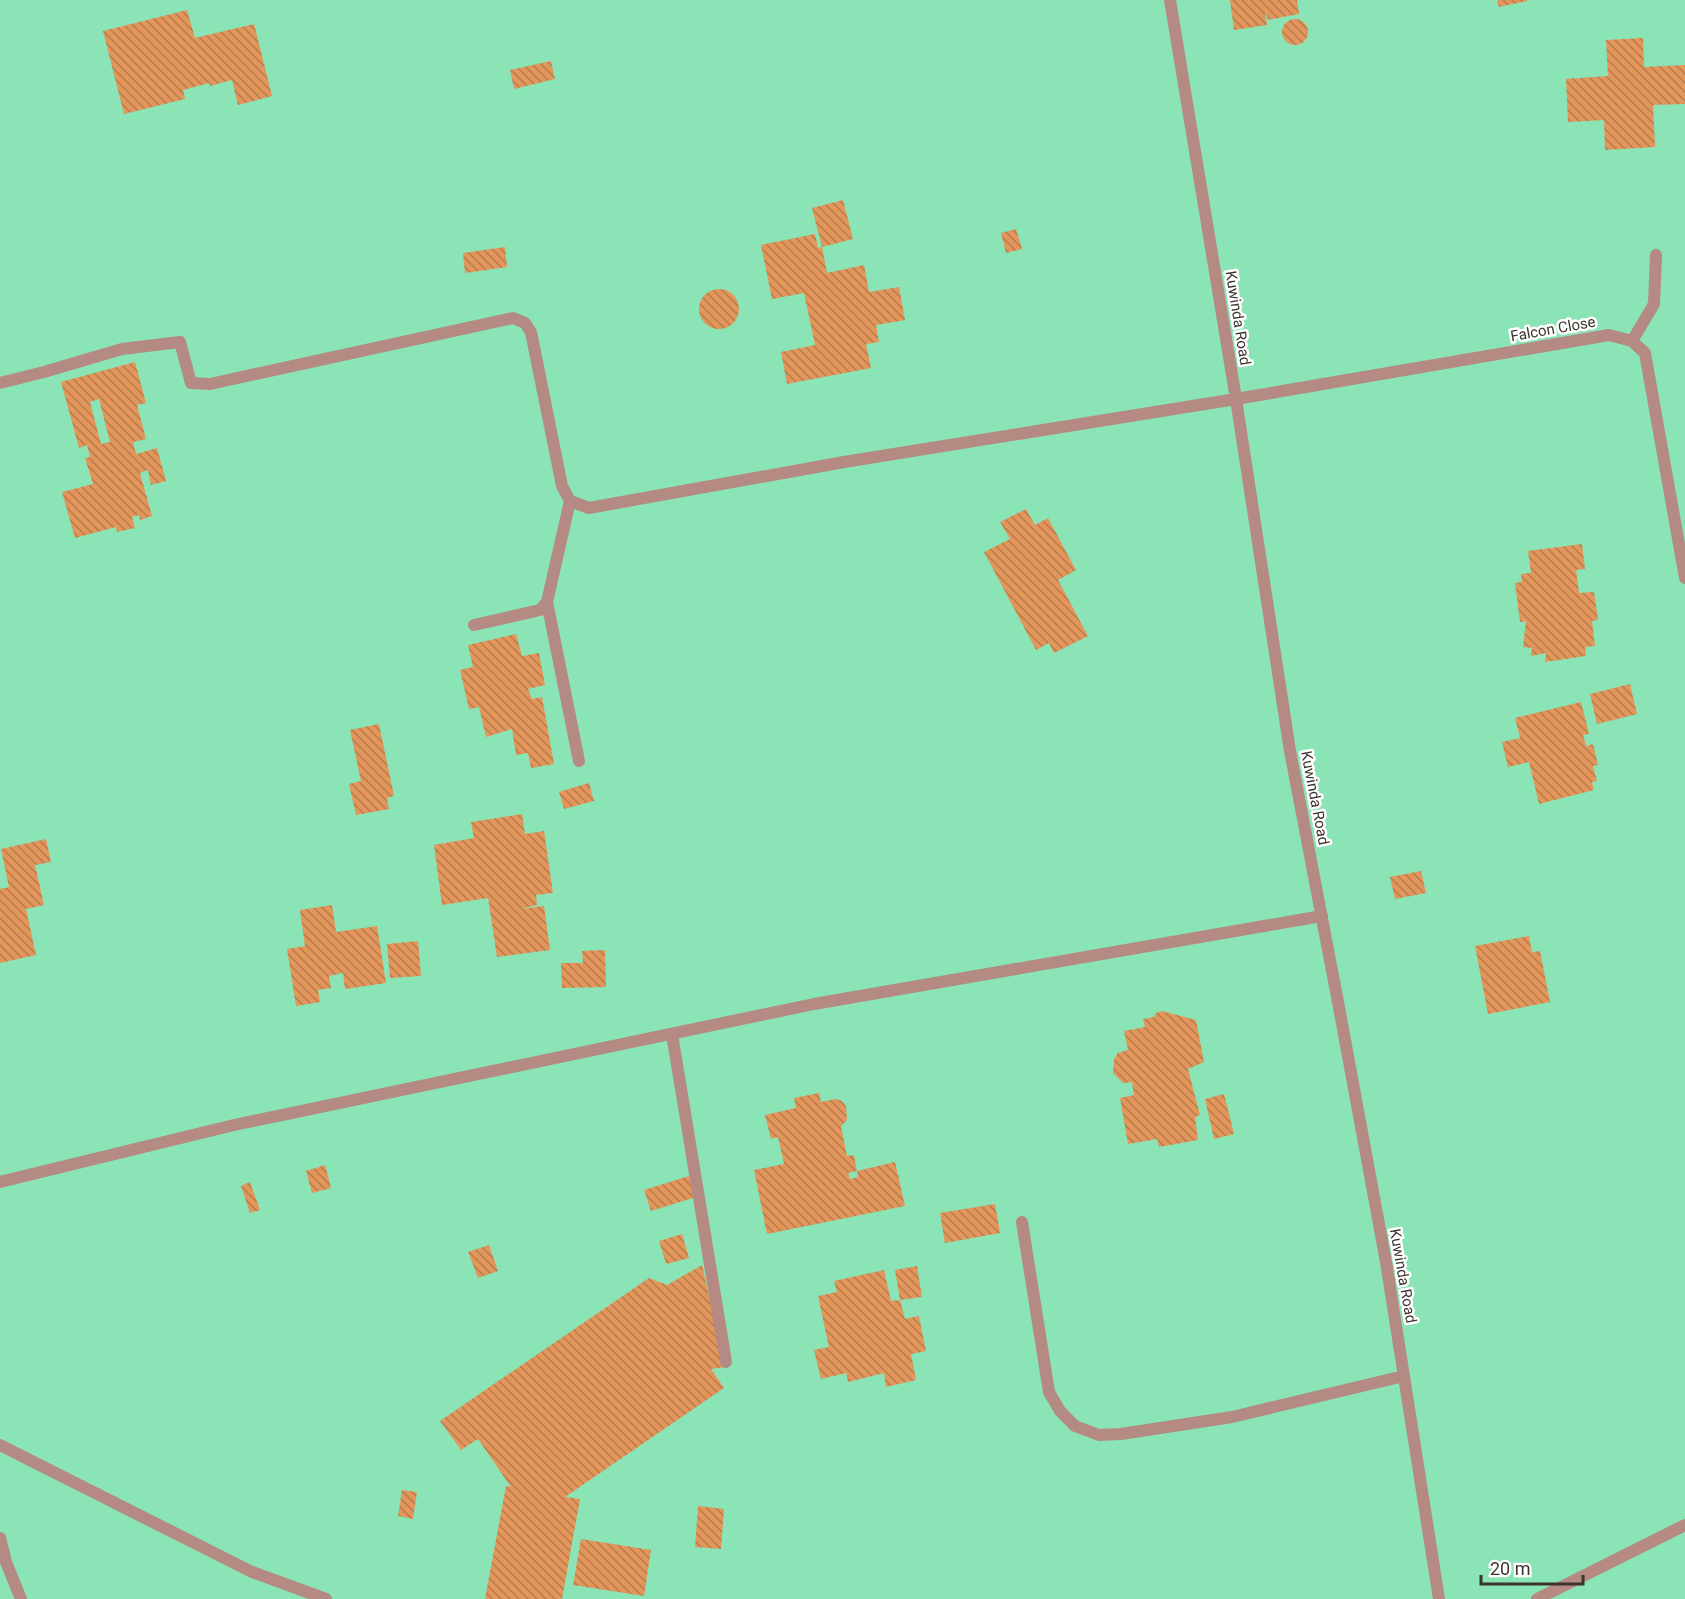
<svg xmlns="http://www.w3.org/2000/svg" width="1685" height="1599" font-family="Roboto,sans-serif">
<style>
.green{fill:#8ae4b5}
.building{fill:url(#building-back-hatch);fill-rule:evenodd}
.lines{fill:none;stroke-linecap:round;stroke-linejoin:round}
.lane{stroke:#b58a82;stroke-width:12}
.street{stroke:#b58a82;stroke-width:12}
.labels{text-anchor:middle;stroke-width:5;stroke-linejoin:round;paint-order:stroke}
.street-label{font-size:15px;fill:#3c332d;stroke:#fff}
</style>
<defs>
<pattern id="building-back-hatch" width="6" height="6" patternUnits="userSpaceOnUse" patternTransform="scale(1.5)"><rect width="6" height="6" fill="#e3965b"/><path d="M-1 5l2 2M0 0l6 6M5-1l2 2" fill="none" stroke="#b97b4c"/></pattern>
</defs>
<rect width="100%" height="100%" fill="#f8e1d2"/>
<!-- green -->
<path class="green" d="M0 0H1685V1599H0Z"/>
<!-- building -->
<path class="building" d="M1230 0H1297L1299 14 1268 20 1265 9 1267 25 1234 30Z
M1497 0H1527V1L1499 7Z
M187 10 195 38 254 24 272 96 238 105 232 80 210 86 209 83 183 90 185 99 124 114 103 31Z
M1282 32a13 13 0 1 1 26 0a13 13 0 1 1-26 0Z
M1643 38 1644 67 1685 65V104L1653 105 1655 147 1605 150 1604 120 1568 122 1566 79 1608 76 1606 40Z
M551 61 555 79 514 89 510 70Z
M843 200 853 239 822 247 812 208Z
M1016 229 1022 249 1006 253 1001 233Z
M815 234 818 248 822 247 827 273 864 265 869 292 899 287 905 320 876 325 879 342 866 344 871 368 787 384 781 352 815 345 804 293 772 299 761 245Z
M505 247 507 267 465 273 463 253Z
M699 309a20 20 0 1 1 40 0a20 20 0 1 1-40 0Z
M135 362 146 403 137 405 146 439 133 442 136 454 157 448 166 481 151 485 148 470 140 473 152 516 140 520 139 515 132 517 135 528 117 532 116 527 75 538 62 492 93 484 85 458 90 457 87 445 79 448 61 382ZM99 399 110 442 101 444 90 402Z
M1026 509 1035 525 1048 518 1076 570 1058 580 1088 636 1054 653 1049 643 1036 650 984 552 1010 539 1000 522Z
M1582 544 1585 569 1576 570 1579 593 1594 592 1598 620 1592 621 1595 646 1585 647 1586 656 1545 662 1546 653 1531 656 1532 648 1523 647 1526 621 1520 622 1515 583 1522 582 1521 574 1531 573 1528 551Z
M516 634 522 656 539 653 545 685 528 689 532 699 542 697 554 764 531 768 528 753 516 755 512 729 486 737 479 707 469 709 460 670 473 667 468 645Z
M1630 684 1637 714 1597 724 1590 694Z
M1581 702 1589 734 1583 735 1586 746 1593 744 1598 765 1593 766 1597 781 1592 782 1594 790 1539 804 1529 762 1508 767 1502 742 1520 738 1515 718Z
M379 724 394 796 387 798 389 809 356 815 349 784 361 781 350 730Z
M589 783 594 801 564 809 559 792Z
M522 814 525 834 544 831 553 893 536 895 537 905 520 909 544 906 550 950 497 957 488 898 442 905 434 845 474 838 471 822Z
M46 839 51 862 35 865 44 905 26 909 36 955 0 963V889L9 887 1 849Z
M1421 871 1426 893 1395 899 1390 877Z
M332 905 336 932 377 926 386 983 345 989 343 973 329 976 331 988 318 990 320 1002 296 1006 287 949 305 946 300 910Z
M1529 936 1532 952 1540 951 1550 1002 1488 1014 1475 946Z
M418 941 421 976 390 978 387 944Z
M605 950 606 987 562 988 561 963H583L582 951Z
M1162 1011 1196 1020 1204 1062 1188 1069 1200 1115 1195 1117 1198 1140 1159 1147 1157 1139 1128 1144 1120 1098 1134 1095 1132 1082 1123 1083 1113 1073 1114 1059 1118 1053 1128 1050 1124 1031 1145 1027 1143 1019 1154 1017 1156 1013Z
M819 1093 821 1102 836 1099 842 1101 846 1106 847 1120 841 1126 847 1156 854 1155 857 1171 848 1173 850 1179 858 1177 857 1171 895 1162 905 1206 767 1234 754 1170 784 1164 778 1137 771 1139 765 1115 796 1108 794 1098Z
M1224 1094 1234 1134 1214 1139 1205 1099Z
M325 1165 331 1188 312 1193 306 1171Z
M689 1176 696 1197 651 1211 644 1190Z
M250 1182 260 1210 250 1213 241 1186Z
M995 1204 1000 1233 945 1243 940 1213Z
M682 1234 689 1258 666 1264 659 1241Z
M489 1245 498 1271 478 1278 468 1252Z
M702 1265 725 1367 711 1369 724 1388 565 1497 580 1499 562 1599H485L506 1486 511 1487 478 1439 461 1450 440 1421 649 1278 667 1285Z
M917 1266 922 1297 900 1300 895 1270Z
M884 1270 891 1301 900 1300 905 1319 919 1316 926 1351 911 1354 916 1380 886 1387 884 1373 848 1382 846 1373 821 1379 814 1350 829 1347 818 1296 837 1292 834 1281Z
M402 1490 417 1492 413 1519 398 1516Z
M698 1506 724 1509 721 1549 695 1547Z
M581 1539 651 1550 644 1596 573 1585Z"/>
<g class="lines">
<!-- lane -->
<path class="lane" d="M547 602 579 761
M474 625 540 610 547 602 570 501
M672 1034 726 1362
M1022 1222 1049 1392 1060 1411 1075 1426 1099 1435 1121 1434 1232 1417 1404 1376
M0 1445 252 1572 326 1599
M0 1538 6 1562 21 1599"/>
<!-- street -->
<path class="street" d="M1170 0 1236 399 1290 751 1338 1002 1386 1262 1439 1599
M1632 341 1654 304 1656 255
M0 383 44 372 122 349 180 342 191 383 210 384 513 318 525 323 531 332 562 486 570 501 589 508 844 462 1236 399 1609 335 1632 341 1645 353 1685 578
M0 1182 234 1125 814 1004 1322 916
M1537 1599 1685 1525"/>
</g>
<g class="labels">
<!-- street labels -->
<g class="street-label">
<text transform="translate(1238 318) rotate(81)" y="5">Kuwinda Road</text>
<text transform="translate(1553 329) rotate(-10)" y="5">Falcon Close</text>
<text transform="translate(1315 798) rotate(79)" y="5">Kuwinda Road</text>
<text transform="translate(1403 1276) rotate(80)" y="5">Kuwinda Road</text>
</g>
</g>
<!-- scale -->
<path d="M1481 1575v9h102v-9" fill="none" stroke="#3c332d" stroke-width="3"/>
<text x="1490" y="1575" font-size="18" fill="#3c332d" stroke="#ffffff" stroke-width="4.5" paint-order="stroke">20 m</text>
</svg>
